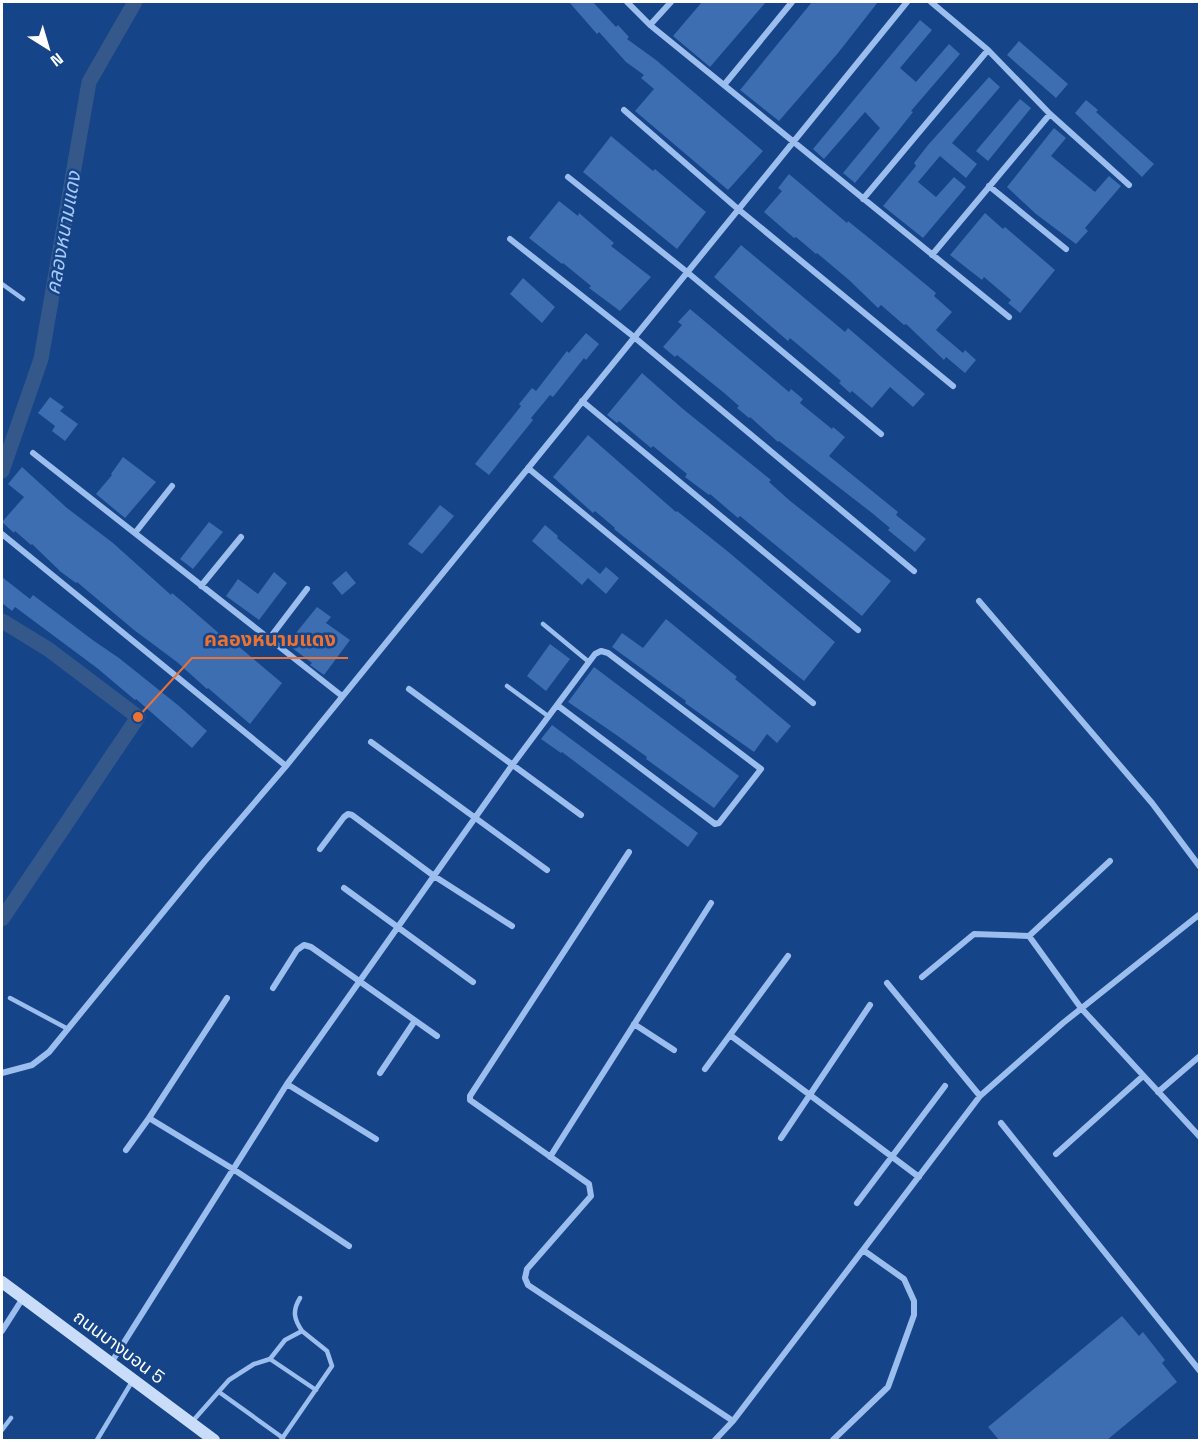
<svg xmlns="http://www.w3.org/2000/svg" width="1201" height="1442" font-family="'Space Grotesk','Noto Sans Thai',sans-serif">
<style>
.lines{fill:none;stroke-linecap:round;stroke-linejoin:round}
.canal{stroke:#35588b;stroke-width:15}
.building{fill:#3d6eb2}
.lane{stroke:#9bbeee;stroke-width:4.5}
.street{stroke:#9bbeee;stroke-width:6}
.secondary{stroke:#c9ddfa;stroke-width:12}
.labels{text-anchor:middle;stroke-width:5;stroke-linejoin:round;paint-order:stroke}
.street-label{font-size:18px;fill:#fff;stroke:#154488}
.water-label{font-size:20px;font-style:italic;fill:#a7c9f6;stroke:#154488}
.leader{fill:none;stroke:#eb7230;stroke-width:2}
.callout-dot{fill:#eb7230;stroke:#154488;stroke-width:2}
.callout-label{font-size:20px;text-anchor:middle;font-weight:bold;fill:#eb7230;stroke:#154488;stroke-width:5;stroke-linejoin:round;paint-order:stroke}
</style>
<rect width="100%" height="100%" fill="#154488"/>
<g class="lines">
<!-- canal -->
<path class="canal" d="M2 471 41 359 89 82 135 2
M2 621 48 649 138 717 2 919"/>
</g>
<!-- building -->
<path class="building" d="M569 2H593L616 27 618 25 629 37 627 39 656 60 763 151 728 190 635 111 654 89 641 78 644 75 626 62 599 32 597 34Z
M702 2H766L710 67 673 36Z
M812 2H878L838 53 779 121 740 90Z
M920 20 932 30 900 68 916 82 949 44 960 54 911 111 913 112 898 131 855 183 843 173 880 128 865 112 824 159 813 149Z
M1019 41 1068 84 1056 98 1007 55Z
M989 77 1000 87 952 143 977 164 966 178 940 156 918 182 936 197 954 177 966 187 923 238 883 206 916 166 914 163 928 145Z
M1020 99 1031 108 988 161 976 151Z
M1086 100 1098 110 1096 112 1154 164 1142 177 1075 113Z
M1054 128 1066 138 1051 156 1095 192 1109 176 1121 186 1085 228 1088 231 1076 244 1036 214 1007 187Z
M611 136 653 171 655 169 706 212 677 249 583 172Z
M789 174 847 223 848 221 901 264 936 293 934 296 952 312 936 330 963 353 965 350 976 360 965 373 946 357 944 360 906 324 904 325 881 305 878 308 849 280 817 253 816 254 796 237 794 238 764 212 782 191 778 188Z
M559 201 578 216 579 213 614 243 611 246 651 277 620 311 589 288 591 286 563 263 562 264 529 238Z
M985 213 1003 229 1005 227 1055 270 1020 313 1008 303 1011 300 984 277 982 280 950 255Z
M741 245 845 332 848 328 925 394 913 407 890 387 872 408 852 391 850 393 839 383 841 381 790 338 788 341 714 277Z
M523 278 555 307 542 323 510 294Z
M690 309 789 392 791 389 803 399 800 403 832 429 833 427 845 437 829 456 898 512 896 515 926 539 915 552 888 530 890 528 872 513 779 441 778 442 750 417 749 418 737 408 739 406 723 392 677 355 675 357 663 347 682 325 678 322Z
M586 333 599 344 586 360 584 358 553 397 550 395 531 418 533 420 489 475 475 464 521 406 519 404 532 388 536 391 567 351 569 353Z
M642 373 683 409 771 480 769 482 789 500 891 581 862 616 740 516 738 518 710 494 709 495 685 477 687 474 653 446 651 448 619 421 617 423 607 415Z
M50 397 64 407 60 411 78 424 65 441 52 431 55 426 38 413Z
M588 435 676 512 677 511 726 550 835 642 804 681 614 529 615 528 595 511 593 513 553 477Z
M123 457 156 482 125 518 96 494 112 475 111 474Z
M22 467 67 508 113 543 171 595 172 593 184 603 229 642 231 640 282 683 250 724 208 688 207 689 177 662 134 630 77 582 76 583 61 572 32 544 31 545 15 531 14 533 2 522 24 497 8 484Z
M440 505 454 516 422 554 408 544Z
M209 522 223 532 193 569 180 559Z
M545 525 558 536 557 538 600 574 606 567 619 578 606 594 588 578 582 585 532 541Z
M346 571 356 583 342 595 332 583Z
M274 572 287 583 259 620 226 596 238 579 258 594Z
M2 577 30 599 33 595 94 641 119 658 179 706 207 731 192 748 136 699 135 700 97 668 15 607 12 611 2 603Z
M317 607 331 617 326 623 350 640 324 675 310 665 312 663 287 644Z
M666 619 737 677 735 679 791 726 777 743 767 734 754 752 685 703 686 701 612 647 622 633 643 648Z
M550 644 570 659 546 691 527 676Z
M594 667 739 776 714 808 646 759 647 757 615 734 568 702Z
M552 725 698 833 688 847 562 752 561 753 541 739Z
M1122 1316 1139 1336 1143 1332 1165 1360 1162 1363 1177 1382 1107 1440H999L988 1427Z"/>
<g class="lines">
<!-- lane -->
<path class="lane" d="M2 284 23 299
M543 624 589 662
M507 686 548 716
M10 998 68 1029
M300 1298C292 1311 294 1319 302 1331
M270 1359 316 1390
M219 1392 283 1438
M191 1423 229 1380 254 1364 270 1359 285 1340 302 1331 327 1351 332 1366 281 1440
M2 1430 11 1418
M97 1440 133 1380"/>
<!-- street -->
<path class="street" d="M627 2 650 25 1009 317
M931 2 988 50 1050 114 1129 185
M650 25 671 2
M724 85 792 2
M624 110 738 209 953 386
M568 177 687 272 881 434
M989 186 1066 249
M863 199 988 50
M510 239 634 337 914 571
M932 255 1050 114
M582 401 858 630
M33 453 342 696
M528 468 813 703
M135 533 172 486
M2 534 286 766
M201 586 241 537
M979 601 1152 803 1200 867
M269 639 307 589
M409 689 581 815
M371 742 547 870
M320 849 344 817 348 814 352 815 434 876 512 926
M629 852 470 1096V1100L589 1184 591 1196 527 1269 525 1278 528 1285 733 1421 715 1440
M344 888 473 982
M1029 936 1110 861
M922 977 974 934 1029 936 1081 1008 1200 1137
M887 983 980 1096
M273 988 297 950 304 945 311 947 437 1036
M227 998 149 1118 233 1169 349 1246
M634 1024 674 1050
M730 1035 919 1177
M705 1069 788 956
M2 1073 32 1065 49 1052 204 862 286 766 907 2
M380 1073 414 1022
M287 1084 376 1139
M1158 1092 1200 1056
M1001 1123 1200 1371
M781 1138 870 1005
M126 1150 149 1118
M1056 1154 1143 1076
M550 1157 711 903
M857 1203 945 1086
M2 1331 23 1298
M111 1363 287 1084 513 764 595 654 601 651 608 653 761 769 719 823 715 824 557 705
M733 1421 980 1096 1063 1023 1200 914
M833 1440 888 1387 914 1315V1301L904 1279 863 1250"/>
<!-- secondary -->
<path class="secondary" d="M2 1282 214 1440"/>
</g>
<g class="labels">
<!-- street labels -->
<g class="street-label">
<text transform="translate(119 1347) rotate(37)" y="6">ถนนบางบอน 5</text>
</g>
<!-- water labels -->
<g class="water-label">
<text transform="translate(63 233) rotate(-80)" y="7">คลองหนามแดง</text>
</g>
</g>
<!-- callouts -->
<path class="leader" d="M138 717L192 658H348"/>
<circle class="callout-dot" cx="138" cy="717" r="6"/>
<g class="callout-label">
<text x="270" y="646">คลองหนามแดง</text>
</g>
<!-- border -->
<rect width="1201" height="1442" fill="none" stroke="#ffffff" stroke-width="6"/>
<!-- north arrow -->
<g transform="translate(48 48) rotate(143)" stroke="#154488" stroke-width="4.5" paint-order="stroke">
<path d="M0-4.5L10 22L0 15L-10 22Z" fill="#ffffff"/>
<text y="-9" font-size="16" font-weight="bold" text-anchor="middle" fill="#ffffff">N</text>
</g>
</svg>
